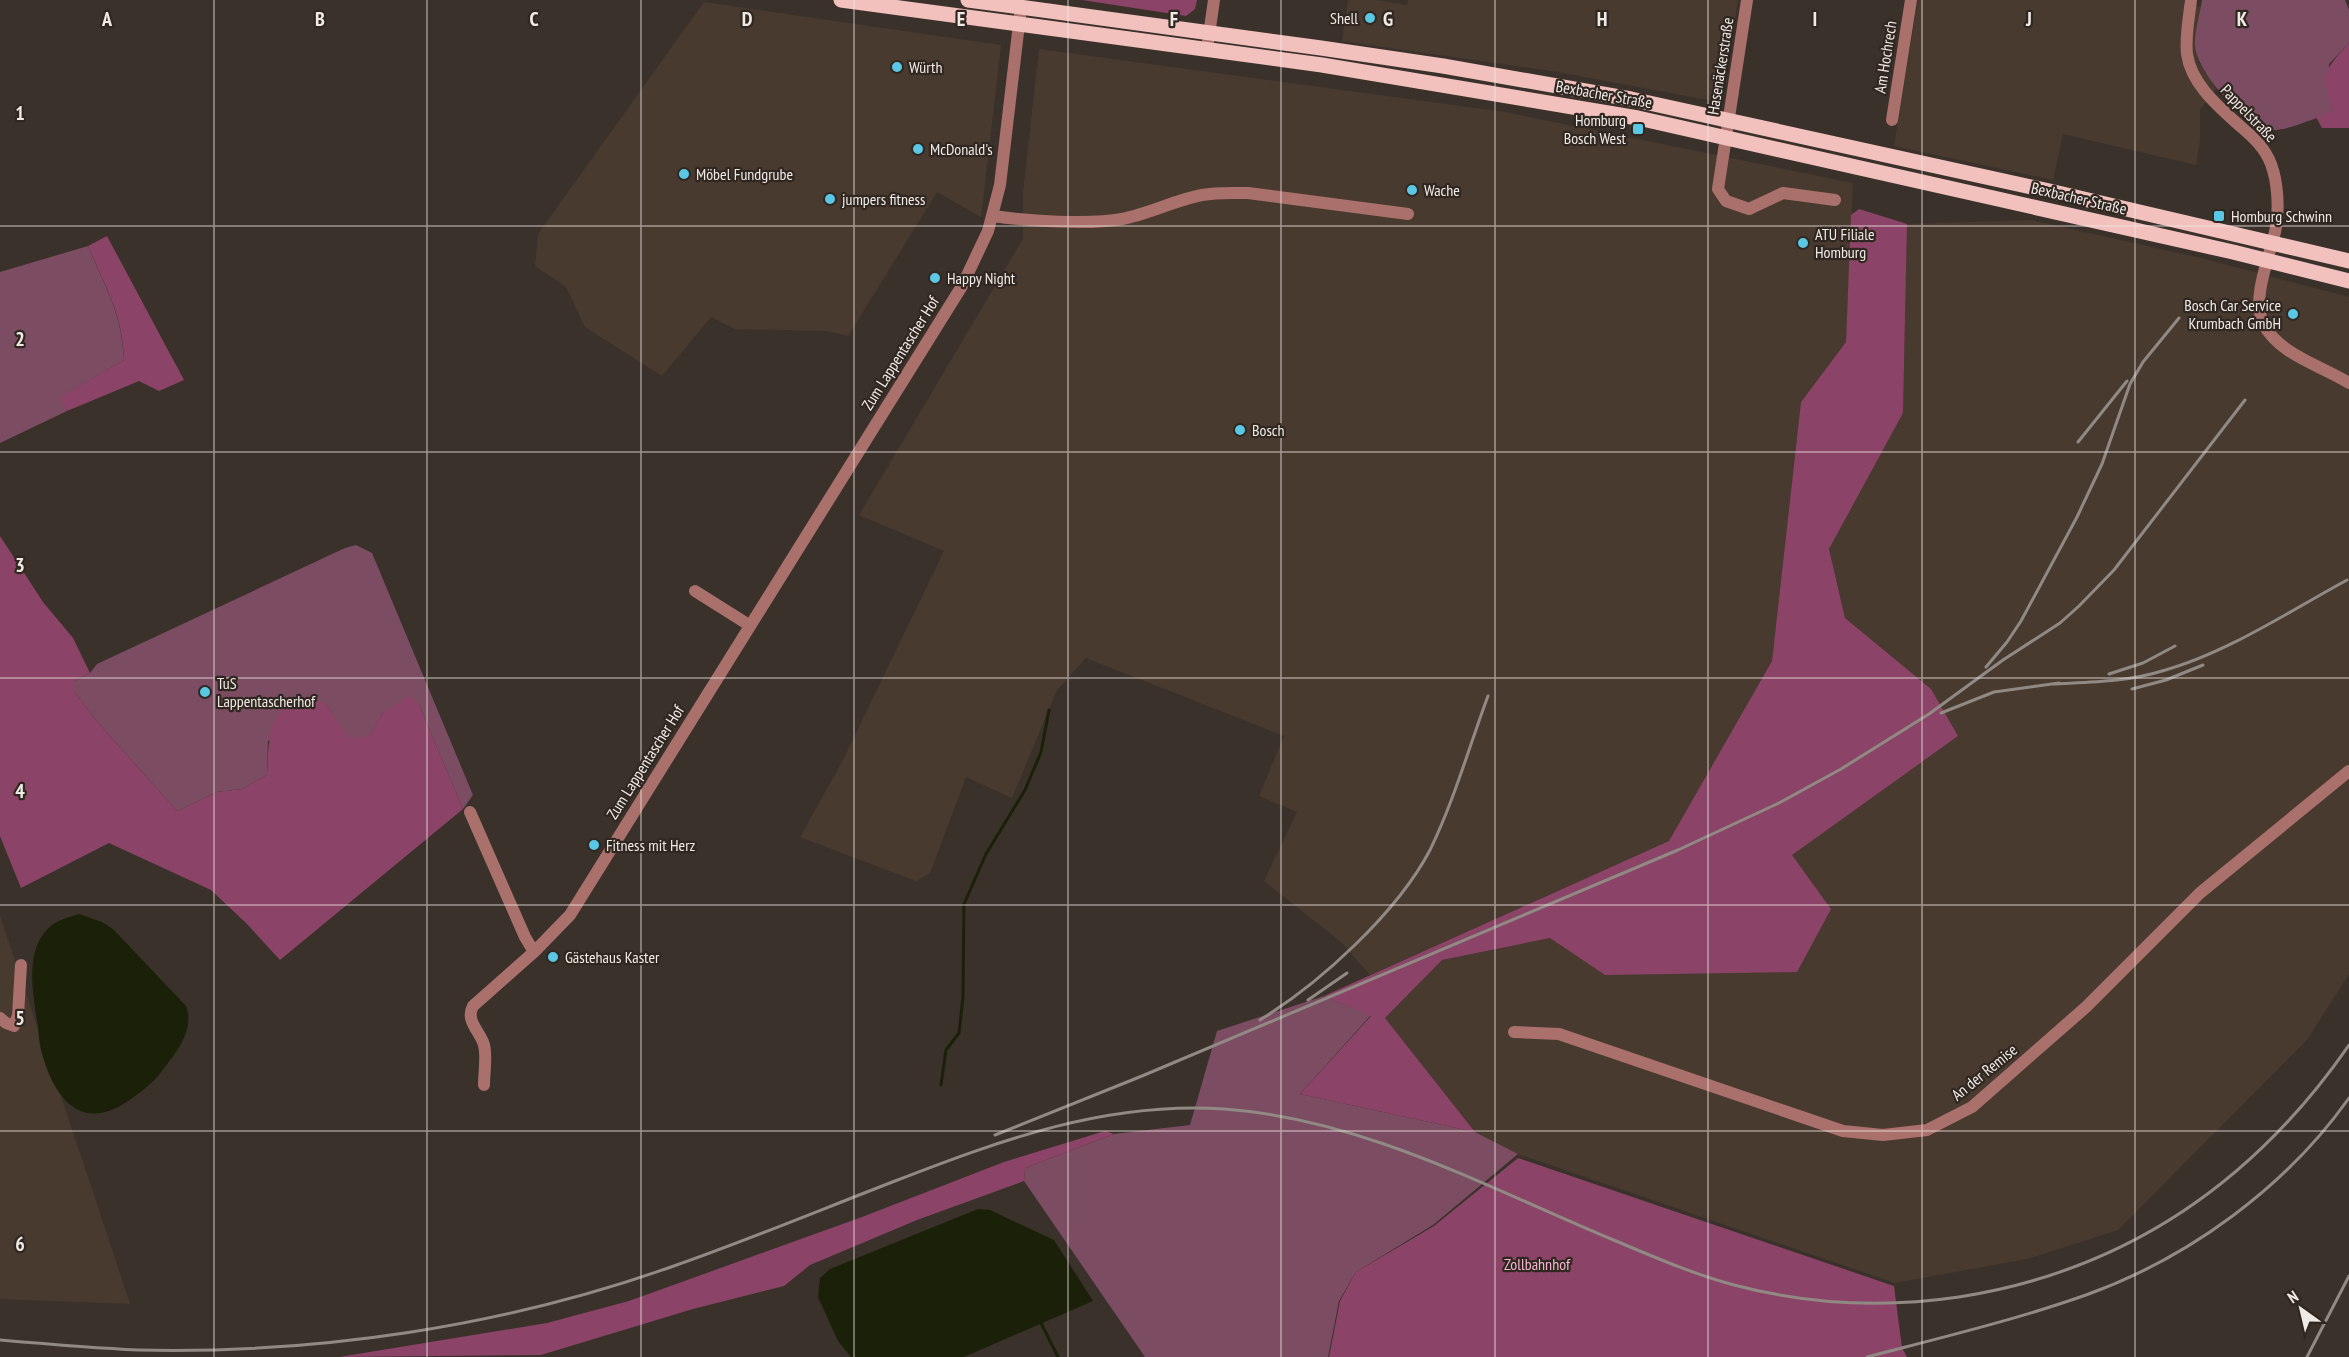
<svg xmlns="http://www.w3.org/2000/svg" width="2349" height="1357" font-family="'PT Sans Narrow',sans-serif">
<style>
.built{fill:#493a30}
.green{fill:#7c4c62}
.forest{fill:#8b4467}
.water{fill:#1b2108}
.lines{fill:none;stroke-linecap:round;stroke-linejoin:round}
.stream{stroke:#1b2108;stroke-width:3}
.minor{stroke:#aa706c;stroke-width:12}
.primary{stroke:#f2c1be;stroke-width:15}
.rail{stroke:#918984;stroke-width:3}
.grid{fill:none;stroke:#f0eae6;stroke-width:1.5;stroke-opacity:0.55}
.poi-dot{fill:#5ac8e5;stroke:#312721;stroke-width:2}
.labels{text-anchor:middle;stroke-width:4.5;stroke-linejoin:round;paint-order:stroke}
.poi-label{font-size:16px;fill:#f0eae6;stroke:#312721;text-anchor:start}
.street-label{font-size:16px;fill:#f0eae6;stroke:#312721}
.park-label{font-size:16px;fill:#f5b6d1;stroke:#312721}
.grid-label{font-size:20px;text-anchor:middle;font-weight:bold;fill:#f0eae6;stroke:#312721;stroke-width:4.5;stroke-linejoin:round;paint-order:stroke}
</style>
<rect width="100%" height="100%" fill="#3b312b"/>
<!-- built -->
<path class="built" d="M1348 0H1376L1407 5 1408 0H1738L1725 85 1720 96 1713 101 1558 72 1342 41Z
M1918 0H2184V4L2201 7 2195 45 2199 63 2216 89 2200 110V141L2196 165 2063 134 2053 180 1894 146Z
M704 2 1001 45 981 217 937 192 848 336 827 331 735 329 711 317 662 376 585 327 566 287 535 266 538 234Z
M1039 49 1505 112 1853 183 1846 342 1801 402 1772 661 1669 841 1370 975 1341 942 1264 881 1297 812 1259 796 1284 736 1086 658 1057 690 1012 798 966 777 930 873 916 881 800 837 842 762 944 551 859 515 1023 239V193Z
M2031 220 2201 258 2349 297V974L2307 1040 2118 1230 2027 1259 1895 1283 1518 1154 1475 1132 1385 1018 1442 960 1550 938 1605 975 1831 909 1791 855 1958 736 1931 689 1845 618 1829 549 1903 413 1907 224Z
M0 916 95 1198 130 1304 0 1299Z"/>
<!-- green -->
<path class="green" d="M2202 0H2345L2349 10V43L2329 64 2333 112C2320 116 2286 131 2275 130 2246 127 2198 75 2195 46 2194 32 2200 14 2202 0Z
M88 246C105 287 122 313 124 360L61 397 67 411 0 443V272Z
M356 545 372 553 473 795 463 809 419 705 383 712 369 737 348 739 325 703 268 741 267 775 242 789 217 792 177 811 93 717 74 691V681L90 673 97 664 345 548Z
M1324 996 1371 1015 1300 1094 1475 1132 1518 1154 1433 1225 1356 1272 1339 1301 1328 1357H1145L1024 1181 1025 1168 1114 1134 1190 1125 1217 1031Z"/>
<!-- forest -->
<path class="forest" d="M1082 0H1197L1195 9 1186 16Z
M2349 43V128H2322L2316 117 2333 111C2321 75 2323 71 2349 43Z
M1859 209 1907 224 1903 413 1829 549 1845 618 1931 689 1958 736 1792 855 1831 909 1797 972 1605 975 1550 938 1442 960 1385 1018 1475 1132 1300 1094 1371 1016 1324 996 1669 841 1772 661 1801 402 1846 342 1851 215Z
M107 236 184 380 159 391 139 381 67 411 60 397 124 360C123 315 105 286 88 246Z
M0 536 43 602 73 638 90 673 74 681V691L93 717 177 811 217 792 242 789 267 775C269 735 268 688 325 703L349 738 369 736 383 712 410 696 419 705 463 809 280 960 247 924 211 890 109 843 21 888 0 836Z
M1105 1131 1114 1134 1025 1168 1024 1181 917 1220 810 1265 784 1286 693 1309 541 1355 339 1357 547 1323 629 1301 862 1217 1004 1162Z
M1518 1158 1894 1286 1902 1348 1907 1357H1329L1340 1301 1356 1272 1434 1226Z"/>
<!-- water -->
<path class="water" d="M79 914 102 922 113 929 186 1006C195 1030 176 1053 162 1071 152 1084 141 1092 128 1101 83 1132 56 1101 43 1057 39 1046 39 1033 37 1021 33 994 26 956 44 933 53 921 66 918 79 914Z
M978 1209 990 1210 1054 1240 1093 1301 964 1357H851L838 1341 818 1297 820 1278 830 1269Z"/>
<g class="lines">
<!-- stream -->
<path class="stream" d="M941 1085 946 1050 959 1033 963 997 964 904 986 854 1025 790 1041 752 1049 710
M1041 1323 1058 1357"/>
<!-- minor -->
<path class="minor" d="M1747 0 1718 189 1726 201 1749 209 1783 193 1835 200
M2191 0C2189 18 2185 37 2187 54 2191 84 2219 107 2240 126 2253 137 2265 148 2271 164 2278 183 2279 208 2276 227 2271 255 2250 298 2264 325 2280 355 2322 366 2349 383
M1207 49 1214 0
M1892 120 1911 0
M993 216C1027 221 1089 225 1122 219 1149 214 1175 200 1202 195 1217 192 1233 193 1248 193L1408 214
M695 591 749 625
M470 812 525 937 534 952
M0 1018 6 1023 14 1026 18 1015 21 965
M1514 1032 1559 1034 1843 1131 1883 1135 1927 1130 1972 1107 2086 1007 2200 893 2349 771
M484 1085C484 1073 487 1057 484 1045 480 1031 465 1021 473 1006L534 952 570 915 962 286 988 231 1000 185 1021 7"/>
<!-- primary -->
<path class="primary" d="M841 0 1322 65 1638 118 2233 252 2349 281
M968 0 1321 48 1443 66 1631 99 2054 192 2349 261"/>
<!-- rail -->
<path class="rail" d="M2078 442 2127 381
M1986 667 2007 642 2021 621 2077 517 2102 464 2130 384 2143 362 2179 318
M2109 674 2143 663 2175 646
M2053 684C2090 682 2127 682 2162 671 2225 654 2290 611 2347 580
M2132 689 2166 680 2203 665
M1941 713 1994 692 2059 683
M1308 1000 1347 973
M1260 1020C1320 983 1397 913 1430 850 1454 801 1469 747 1488 696
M995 1135 1142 1076 1678 850 1779 803 1841 769 1929 714 2003 660 2060 623 2079 606 2114 570 2245 400
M0 1340C46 1344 92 1348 138 1350 318 1354 501 1327 671 1267 746 1241 820 1210 895 1181 1001 1140 1107 1101 1224 1109 1364 1119 1488 1188 1616 1241 1654 1257 1693 1274 1734 1285 1806 1304 1884 1308 1959 1297 2125 1271 2254 1182 2349 1045
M1867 1357C1940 1338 2015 1320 2086 1295 2189 1258 2286 1187 2349 1098
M2307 1357 2349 1276"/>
</g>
<!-- grid -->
<path class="grid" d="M214 0V1357M427 0V1357M641 0V1357M854 0V1357M1068 0V1357M1281 0V1357M1495 0V1357M1708 0V1357M1922 0V1357M2135 0V1357M0 226H2349M0 452H2349M0 678H2349M0 905H2349M0 1131H2349"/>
<!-- markers -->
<g class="poi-dot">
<circle cx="1370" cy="18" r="6"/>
<circle cx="897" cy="67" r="6"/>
<rect x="1632" y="123" width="12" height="12" rx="3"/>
<circle cx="918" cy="149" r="6"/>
<circle cx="684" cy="174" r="6"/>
<circle cx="1412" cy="190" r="6"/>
<circle cx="830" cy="199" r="6"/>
<rect x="2213" y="210" width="12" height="12" rx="3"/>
<circle cx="1803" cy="243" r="6"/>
<circle cx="935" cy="278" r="6"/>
<circle cx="2293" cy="314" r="6"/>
<circle cx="1240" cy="430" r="6"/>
<circle cx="205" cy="692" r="6"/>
<circle cx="594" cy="845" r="6"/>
<circle cx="553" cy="957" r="6"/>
</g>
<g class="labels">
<!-- poi labels -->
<g class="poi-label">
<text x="1358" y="24" text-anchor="end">Shell</text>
<text x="909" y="73">Würth</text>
<text x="1626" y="126" text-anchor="end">Homburg<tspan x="1626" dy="18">Bosch West</tspan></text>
<text x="930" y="155">McDonald's</text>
<text x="696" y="180">Möbel Fundgrube</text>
<text x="1424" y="196">Wache</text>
<text x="842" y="205">jumpers fitness</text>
<text x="2231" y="222">Homburg Schwinn</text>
<text x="1815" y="240">ATU Filiale<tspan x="1815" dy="18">Homburg</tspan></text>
<text x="947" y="284">Happy Night</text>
<text x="2281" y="311" text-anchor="end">Bosch Car Service<tspan x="2281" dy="18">Krumbach GmbH</tspan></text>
<text x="1252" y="436">Bosch</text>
<text x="217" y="689">TuS<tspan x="217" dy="18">Lappentascherhof</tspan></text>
<text x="606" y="851">Fitness mit Herz</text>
<text x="565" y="963">Gästehaus Kaster</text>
</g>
<!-- street labels -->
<g class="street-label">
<text transform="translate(1885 57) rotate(-81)" y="6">Am Hochrech</text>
<text transform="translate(1720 66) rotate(-81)" y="6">Hasenäckerstraße</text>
<text transform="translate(1604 94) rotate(10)" y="6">Bexbacher Straße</text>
<text transform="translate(2249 113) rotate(46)" y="6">Pappelstraße</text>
<text transform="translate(2079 198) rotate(13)" y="6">Bexbacher Straße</text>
<text transform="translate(900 353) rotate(-58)" y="6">Zum Lappentascher Hof</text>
<text transform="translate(645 762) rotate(-58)" y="6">Zum Lappentascher Hof</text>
<text transform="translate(1984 1072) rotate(-39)" y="6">An der Remise</text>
</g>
<!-- park labels -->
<g class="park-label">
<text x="1537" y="1270">Zollbahnhof</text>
</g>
</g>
<g class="grid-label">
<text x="107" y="26">A</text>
<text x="320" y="26">B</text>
<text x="534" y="26">C</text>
<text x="747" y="26">D</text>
<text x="961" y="26">E</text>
<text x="1174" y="26">F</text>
<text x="1388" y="26">G</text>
<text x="1602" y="26">H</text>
<text x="1815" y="26">I</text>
<text x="2029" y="26">J</text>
<text x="2242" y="26">K</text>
<text x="20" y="120">1</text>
<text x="20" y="346">2</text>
<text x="20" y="572">3</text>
<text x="20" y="798">4</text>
<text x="20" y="1025">5</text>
<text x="20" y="1251">6</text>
</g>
<!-- north arrow -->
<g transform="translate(2301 1309) rotate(326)" stroke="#312721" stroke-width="4.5" paint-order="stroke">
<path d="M0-4.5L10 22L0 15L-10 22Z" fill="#f0eae6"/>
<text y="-9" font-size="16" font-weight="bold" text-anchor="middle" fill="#f0eae6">N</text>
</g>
</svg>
